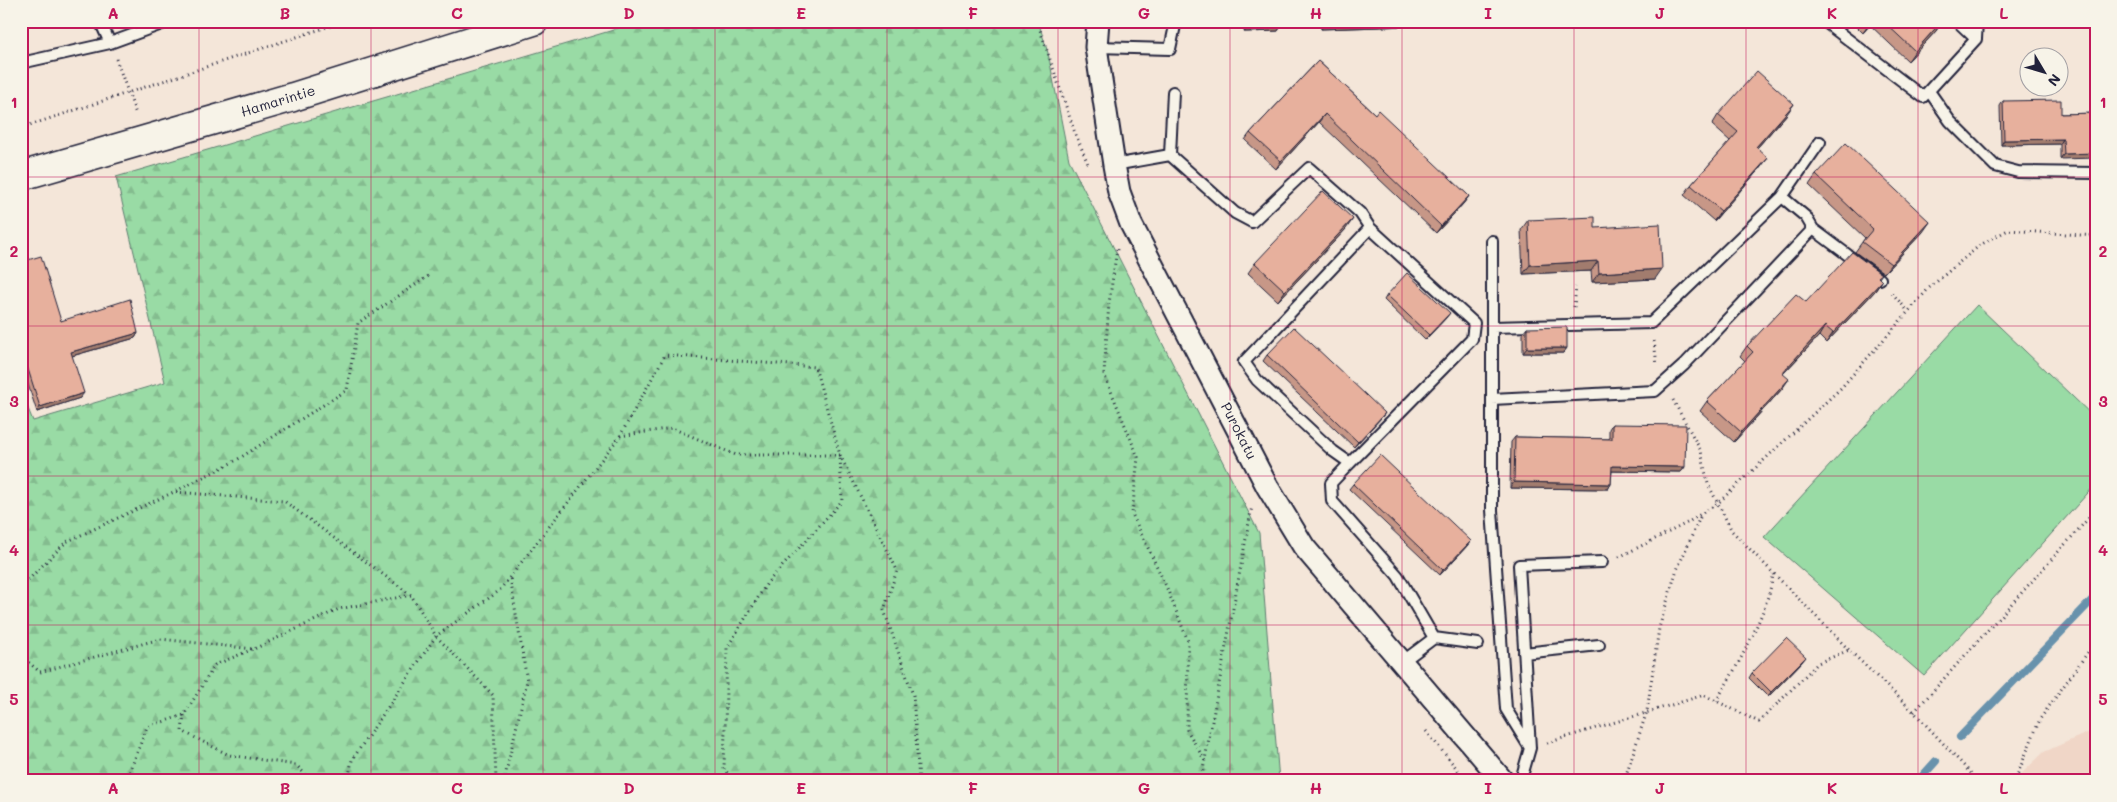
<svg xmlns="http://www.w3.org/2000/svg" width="2117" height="802" font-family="Mali,sans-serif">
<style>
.built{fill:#f0d6c7}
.forest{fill:url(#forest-firs);stroke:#5e7e70}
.green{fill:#99dba5;stroke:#5e7e70}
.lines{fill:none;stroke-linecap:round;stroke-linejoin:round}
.stream{stroke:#6892ac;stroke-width:8}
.lane-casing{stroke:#22223b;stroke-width:14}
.street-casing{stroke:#22223b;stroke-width:25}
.secondary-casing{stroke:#22223b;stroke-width:31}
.path{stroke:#22223b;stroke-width:3;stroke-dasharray:1 4;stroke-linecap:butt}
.lane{stroke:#f7f3e8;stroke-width:10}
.street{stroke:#f7f3e8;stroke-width:21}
.secondary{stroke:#f7f3e8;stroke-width:28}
.wall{fill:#c79787;stroke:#22223b}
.shaded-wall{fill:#a27b6e;stroke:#22223b}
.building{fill:#e7b09d;stroke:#22223b}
.grid{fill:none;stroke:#c2185b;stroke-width:1;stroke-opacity:0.55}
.labels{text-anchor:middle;stroke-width:4;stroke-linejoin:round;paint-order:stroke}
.street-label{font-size:14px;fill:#22223b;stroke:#f7f3e8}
.neatline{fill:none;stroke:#c2185b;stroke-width:2}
.grid-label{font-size:16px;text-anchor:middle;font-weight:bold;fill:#c2185b}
</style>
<defs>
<pattern id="forest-firs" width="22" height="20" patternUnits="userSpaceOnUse" patternTransform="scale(1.25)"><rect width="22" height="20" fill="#99dba5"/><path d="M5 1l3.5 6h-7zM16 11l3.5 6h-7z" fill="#84bc8f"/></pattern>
</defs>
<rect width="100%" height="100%" fill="#f4e6d9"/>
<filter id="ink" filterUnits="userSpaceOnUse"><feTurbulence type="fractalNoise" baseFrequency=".02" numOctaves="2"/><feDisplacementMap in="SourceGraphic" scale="10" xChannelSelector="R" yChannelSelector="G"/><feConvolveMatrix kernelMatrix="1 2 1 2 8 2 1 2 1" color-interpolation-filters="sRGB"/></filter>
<g filter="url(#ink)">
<!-- built -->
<path class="built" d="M2096 729V781H2014L2044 752Z"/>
<!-- forest -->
<path class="forest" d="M637 21H1038L1048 53 1069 160 1259 533 1279 781H21V391L33 421 165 382 116 177 610 31Z"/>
<!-- green -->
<path class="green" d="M1977 305 2096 419V484L1924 676 1764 537Z"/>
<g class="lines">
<!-- stream -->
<path class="stream" d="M1960 737 2096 596
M1918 781 1936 761"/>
<!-- lane casing -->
<g class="lane-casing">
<path id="lane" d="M100 21 110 43
M1824 21 1923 97 1976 39 1977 21
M1957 21 1976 39
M1096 47 1170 49 1176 21
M21 63 110 43 170 21
M1929 91 1950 121 1995 166 2018 172 2096 173
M1170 155 1235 213 1252 222 1309 168 1360 213 1370 228 1244 362 1257 380 1333 451 1350 463 1472 339 1474 323 1370 228
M1114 165 1170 155 1173 92
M1782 197 1820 142
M1813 229 1880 279
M1492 241V510L1506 709 1530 748
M1492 327 1651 323 1782 197 1806 217 1813 229 1684 365 1655 391 1492 399
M1350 463 1331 483 1332 501 1398 576 1434 638 1478 644
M1524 653 1599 645
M1402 662 1434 638
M1518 781 1522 776 1530 748 1519 565 1602 562"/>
</g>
<!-- street casing -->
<g class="street-casing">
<path id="street" d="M1098 21 1096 47 1114 165 1119 192 1131 224 1267 486 1304 547 1503 781"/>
</g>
<!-- secondary casing -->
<g class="secondary-casing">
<path id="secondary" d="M21 176 293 97 534 21"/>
</g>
<!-- path -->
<path class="path" d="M1037 21 1074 130 1088 164
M116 59 136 114
M21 128 345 21
M1117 249 1109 303 1104 374 1138 457 1132 514 1166 586 1188 641 1187 730 1205 761
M1892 293 1908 311
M1574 307 1576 287
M1654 341 1657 365
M1673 400 1701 451 1708 484 1732 531 1849 650
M620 436 672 428 736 455H840L842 501 767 583 727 648 724 770 738 781
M176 492 284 501 411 595 436 636 493 695 496 781
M1619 557 1687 523 1718 503 1841 388 1929 288 1980 245 2008 230 2096 236
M21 587 66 542 174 492 235 461 347 390 358 323 430 275
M21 656 40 672 160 639 254 649 339 609 411 595
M1716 701C1736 669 1769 611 1773 574
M1914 712 2096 510
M184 715 182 731 229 755 296 765 312 781
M1426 731 1467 781
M1547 743 1704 695 1759 722 1818 663 1849 650 1914 712 1978 781
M126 781 147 727 184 715 215 665 253 649
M348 781 352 760 436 636 499 591 620 436 665 355 815 367 840 455 897 570 884 610 913 695 919 781
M504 781 527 681 510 577
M1201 781 1252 506
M1624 781 1647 711 1659 628 1676 572 1701 515
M2011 781 2018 773 2040 719 2096 641"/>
<!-- lane -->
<use href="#lane" class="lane"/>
<!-- street -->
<use href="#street" class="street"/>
<!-- secondary -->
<use href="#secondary" class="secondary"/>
</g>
<!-- wall -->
<path class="wall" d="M1247 21H1282L1281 26 1278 31 1244 32Z
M1320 21H1441L1438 25 1321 29Z
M1851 21H1942L1936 31 1908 61 1870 25 1863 33Z
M1318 61 1375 114 1469 196 1463 204 1436 233 1319 122 1276 169 1245 140 1250 133Z
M2003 101 2061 114 2096 113 2060 159V144L2001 145 2000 106Z
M1787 114 1757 148 1761 167 1714 221 1684 195 1691 185 1730 141 1712 125 1718 115Z
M1816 175 1923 232 1884 273 1855 252 1865 238 1809 185Z
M1528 220 1595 228 1655 279 1592 282 1591 271 1523 274 1521 230Z
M1346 229 1278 301 1248 273 1255 263Z
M21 262 61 321 138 333 135 338 72 356 80 398 37 412 21 363Z
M1882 274 1879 278 1882 281 1875 291 1826 343 1819 336 1783 374 1782 389 1734 442 1700 411 1707 401 1745 361 1740 356 1747 346 1806 302Z
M1387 295 1446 318 1425 340 1384 300Z
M1527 328 1567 348 1563 353H1523V333Z
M1267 355 1385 413 1381 418 1354 447 1263 361Z
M1612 424 1685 467 1681 472 1612 471 1611 484 1608 489 1510 488 1511 442 1515 437 1609 439V429Z
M1353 484 1467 546 1440 575 1349 489Z
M1802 662 1768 697 1749 678 1752 673Z"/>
<!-- shaded-wall -->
<path class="shaded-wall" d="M1405 21H1441L1438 25 1321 29 1324 24Z
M1872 21H1873L1863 33 1870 23Z
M1942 21 1936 31 1908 61 1915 51Z
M2004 21H2045L2042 25H2001Z
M1281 26 1278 31 1244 32 1248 27Z
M1794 104 1787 114 1749 157 1756 147Z
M1325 114 1319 122 1276 169 1281 161Z
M2063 139 2060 144 2001 145 2004 140Z
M2096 153V158L2060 159 2064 154Z
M1768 158 1761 167 1714 221 1721 211Z
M1469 196 1463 204 1436 233 1441 226Z
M1353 219 1346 229 1278 301 1285 291Z
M1930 222 1923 232 1884 273 1891 264Z
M1598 261 1591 271 1523 274 1530 265Z
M1662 269 1655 279 1592 282 1599 273Z
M1882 281 1875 291 1826 343 1833 333Z
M1450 313 1446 318 1425 340 1429 335Z
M1825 326 1819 336 1775 382 1782 373Z
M138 333 135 338 68 357 71 352Z
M1527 348H1567L1563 353H1523Z
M1789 379 1782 389 1734 442 1741 432Z
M84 393 80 398 37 412 40 407Z
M1385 413 1381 418 1354 447 1358 442Z
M1612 466 1685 467 1681 472 1608 471Z
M1514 482 1611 484 1608 489 1510 488Z
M1471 541 1467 546 1440 575 1443 570Z
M1806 657 1802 662 1768 697 1771 692Z"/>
<!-- building -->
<path class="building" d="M1249 21H1282L1281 26 1248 27Z
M1324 21H1405L1324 24Z
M1883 21H1942L1915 51Z
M1318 61 1375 114 1378 110 1469 196 1441 226 1325 114 1281 161 1250 133Z
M1757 71 1794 104 1756 147 1768 158 1721 211 1691 185 1738 132 1718 115Z
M2061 100V114L2096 113V153L2064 154 2063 139 2004 140 2003 101Z
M1846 143 1930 222 1891 264 1862 242 1873 229 1816 175Z
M1323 191 1353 219 1285 291 1255 263Z
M1595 217V228L1660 224 1662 269 1599 273 1598 261 1530 265 1528 220Z
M1852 252 1882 274 1878 277 1882 281 1833 333 1825 326 1782 373 1789 379 1741 432 1707 401 1753 352 1747 346 1796 294 1806 302Z
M41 256 61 321 130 299 138 333 71 352 84 393 40 407 21 347V262Z
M1407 273 1450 313 1429 335 1387 295Z
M1294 327 1385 413 1358 442 1267 355Z
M1567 327V348H1527V328Z
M1612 424 1686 425 1685 467 1612 466 1611 484 1514 482 1515 437 1612 439Z
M1380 455 1471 541 1443 570 1353 484Z
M1786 638 1806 657 1771 692 1752 673Z"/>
</g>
<!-- grid -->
<path class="grid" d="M199 21V781M371 21V781M543 21V781M715 21V781M887 21V781M1058 21V781M1230 21V781M1402 21V781M1574 21V781M1746 21V781M1918 21V781M21 177H2096M21 326H2096M21 476H2096M21 625H2096"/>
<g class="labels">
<!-- street labels -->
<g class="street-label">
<text transform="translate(278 101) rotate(-17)" y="5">Hamarintie</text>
<text transform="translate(1239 431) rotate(63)" y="5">Purokatu</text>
</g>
</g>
<!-- margin -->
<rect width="2117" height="802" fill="none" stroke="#f7f3e8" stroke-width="55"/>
<!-- north arrow -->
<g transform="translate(2044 72) rotate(128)"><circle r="24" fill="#f7f3e8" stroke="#a29fa3"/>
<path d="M0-4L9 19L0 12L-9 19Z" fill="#22223b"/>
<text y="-8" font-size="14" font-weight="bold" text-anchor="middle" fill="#22223b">N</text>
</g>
<rect x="28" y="28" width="2062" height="746" class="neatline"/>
<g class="grid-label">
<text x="113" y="19">A</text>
<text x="285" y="19">B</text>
<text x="457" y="19">C</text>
<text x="629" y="19">D</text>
<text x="801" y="19">E</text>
<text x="973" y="19">F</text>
<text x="1144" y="19">G</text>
<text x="1316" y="19">H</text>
<text x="1488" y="19">I</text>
<text x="1660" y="19">J</text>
<text x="1832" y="19">K</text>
<text x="2004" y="19">L</text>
<text x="14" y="108">1</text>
<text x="2103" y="108">1</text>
<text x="14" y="257">2</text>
<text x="2103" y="257">2</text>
<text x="14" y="407">3</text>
<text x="2103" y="407">3</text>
<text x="14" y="556">4</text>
<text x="2103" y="556">4</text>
<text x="14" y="705">5</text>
<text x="2103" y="705">5</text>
<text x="113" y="794">A</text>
<text x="285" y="794">B</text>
<text x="457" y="794">C</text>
<text x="629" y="794">D</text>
<text x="801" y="794">E</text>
<text x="973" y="794">F</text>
<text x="1144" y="794">G</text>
<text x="1316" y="794">H</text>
<text x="1488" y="794">I</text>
<text x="1660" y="794">J</text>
<text x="1832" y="794">K</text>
<text x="2004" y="794">L</text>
</g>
</svg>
